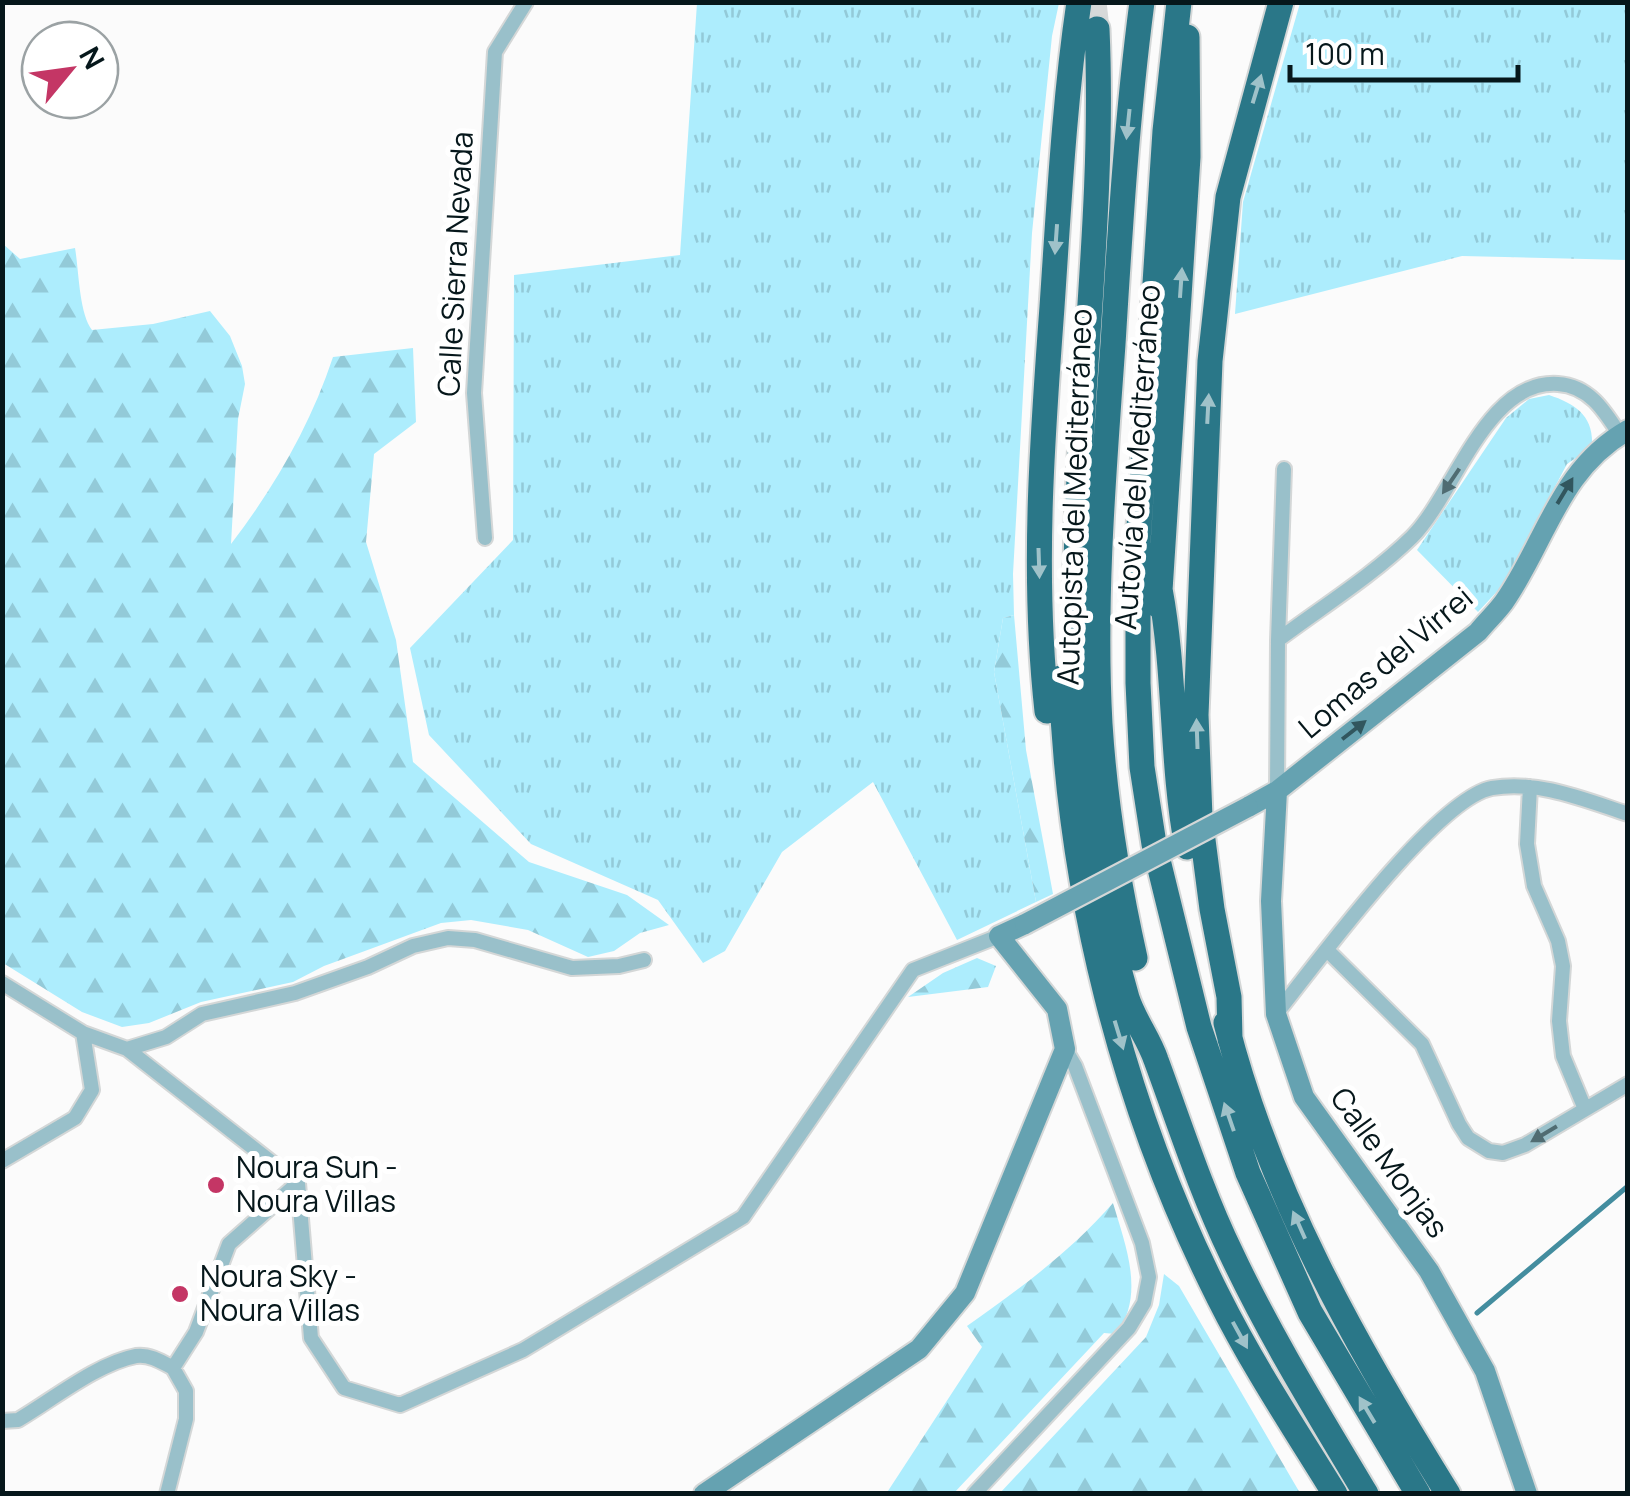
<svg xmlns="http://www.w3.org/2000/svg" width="1630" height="1496" font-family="Manrope,sans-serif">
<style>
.grass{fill:url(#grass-tufts)}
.forest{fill:url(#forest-firs)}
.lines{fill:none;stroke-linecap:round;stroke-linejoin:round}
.stream{stroke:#438d9f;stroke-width:5}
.highway-tunnel{stroke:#d6d9d9;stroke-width:25;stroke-dasharray:25 12;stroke-linecap:butt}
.street-casing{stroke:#d4d7d7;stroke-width:18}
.secondary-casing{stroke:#d4d7d7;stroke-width:24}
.highway-casing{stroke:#d4d7d7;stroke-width:29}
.street{stroke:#99c0ca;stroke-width:14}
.secondary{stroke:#65a2b1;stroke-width:20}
.highway{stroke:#2a7788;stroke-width:25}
.secondary-bridge-casing{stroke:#d4d7d7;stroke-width:24;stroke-linecap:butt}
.secondary-bridge{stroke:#65a2b1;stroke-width:20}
.oneway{fill:#9fc2c9}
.oneway2{fill:#506c72}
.oneway3{fill:#31565e}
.poi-dot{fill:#c43665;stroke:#fff;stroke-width:4}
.labels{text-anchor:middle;stroke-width:10;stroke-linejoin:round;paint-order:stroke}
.street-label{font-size:30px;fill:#06171b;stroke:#fff}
.poi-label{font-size:30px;fill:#06171b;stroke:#fff;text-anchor:start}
</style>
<defs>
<pattern id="grass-tufts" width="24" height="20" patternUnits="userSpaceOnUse" patternTransform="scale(2.5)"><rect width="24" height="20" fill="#adedfd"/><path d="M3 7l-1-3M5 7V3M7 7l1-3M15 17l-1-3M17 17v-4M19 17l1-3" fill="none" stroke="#93cad8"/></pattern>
<pattern id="forest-firs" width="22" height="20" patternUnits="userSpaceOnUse" patternTransform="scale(2.5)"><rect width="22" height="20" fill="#adedfd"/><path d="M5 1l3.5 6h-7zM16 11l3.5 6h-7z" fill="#93cad8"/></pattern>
</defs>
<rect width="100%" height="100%" fill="#fbfbfb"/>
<!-- grass -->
<path class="grass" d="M697 3H1059L1052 36 1032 233 1013 574 1014 615 1003 618 994 672 1036 902 957 940 873 782 782 852 725 951 703 963 658 900 531 844 429 735 410 648 513 540 514 275 680 255Z
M1300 3H1627V260L1462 256 1235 314 1243 202Z
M1549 395C1576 404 1594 416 1592 447L1567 464 1503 585 1478 612 1417 550 1506 418 1529 399Z"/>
<!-- forest -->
<path class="forest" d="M3 244 20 259 75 248C79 271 79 313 92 330L153 324 210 311 230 336 242 366 245 384 238 419 231 544C274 488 311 424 333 357L413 348 416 422 374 454 366 542 396 640 413 762 529 862 627 895 669 925 640 933 614 951 588 957 528 930 471 920 441 923 324 966 293 982 201 1002 149 1023 122 1027 82 1012 3 963Z
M1014 615 1026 750 1053 894 1036 902 994 672 1003 618Z
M977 958 996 966 988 987 908 997 943 973Z
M1113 1203C1125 1244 1146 1295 1116 1334L1104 1333 954 1493 886 1494 982 1347 967 1326C1021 1288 1070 1252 1113 1203Z
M1164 1274 1179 1286 1300 1493H1000L1146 1337 1159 1305Z"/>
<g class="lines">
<!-- stream -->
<path class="stream" d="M1477 1313 1628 1186"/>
<!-- highway-tunnel -->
<path class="highway-tunnel" d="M1094 2 1097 29"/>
<!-- street casing -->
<g class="street-casing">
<path id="street" d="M485 538 474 393 495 52 526 2
M1278 640C1322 607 1372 576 1412 537 1455 494 1486 379 1558 384 1589 386 1604 410 1620 435
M1530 787 1527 844 1534 886 1558 941 1563 966 1559 1021 1563 1056 1585 1109
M1277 791 1278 640 1284 469
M1327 950 1422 1044 1459 1124 1468 1138 1489 1151 1503 1153 1525 1145 1628 1084
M2 983 83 1033 92 1090 75 1118 2 1161
M1276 1014C1316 964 1437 798 1492 788 1539 780 1585 800 1628 814
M83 1033 127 1049 298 1183 311 1338 344 1388 400 1405 523 1350 743 1217 913 970 999 936
M127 1049 166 1037 202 1014 295 993 368 967 413 946 448 938 475 940 572 968 619 966 644 960
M2 1421 18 1420C52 1400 98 1363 136 1356 149 1354 162 1362 173 1368
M167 1494 186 1419V1391L173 1368 196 1332 229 1244 298 1183
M974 1494 1129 1328 1144 1303 1149 1277 1142 1243 1075 1066 1065 1049"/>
</g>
<!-- secondary casing -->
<g class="secondary-casing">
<path id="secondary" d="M1277 791 1271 901 1276 1014 1304 1097 1429 1271 1485 1371 1527 1494
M1248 807 1277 791 1478 632C1486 622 1496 613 1504 602 1546 542 1559 469 1628 430
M704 1494 919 1349 965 1293 1065 1049 1057 1009 999 936 1025 924"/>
</g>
<!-- highway casing -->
<g class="highway-casing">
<path id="highway" d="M1179 2 1165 131 1138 542V683L1142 767 1154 844 1199 1027 1248 1173 1310 1312 1418 1494
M1097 29C1105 210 1078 391 1076 573 1075 707 1089 868 1127 998 1134 1020 1149 1039 1156 1060 1180 1125 1201 1191 1231 1253 1270 1336 1319 1415 1366 1494
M1160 589C1176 674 1171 762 1187 847
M1159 606 1188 157 1187 37
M1061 678C1069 892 1122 1106 1219 1298 1253 1366 1295 1429 1335 1494
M1047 711C1032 576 1042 441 1052 307 1059 205 1064 103 1079 2
M1135 958C1118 882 1105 802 1100 724 1093 598 1104 470 1113 344 1120 230 1127 116 1142 2
M1226 1023C1269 1193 1356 1346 1448 1494
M1230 1039 1229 997 1212 909 1200 817 1196 715 1210 361 1228 197 1281 2"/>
</g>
<!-- street -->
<use href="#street" class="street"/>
<!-- secondary -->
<use href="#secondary" class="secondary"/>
<!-- highway -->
<use href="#highway" class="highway"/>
<!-- secondary-bridge casing -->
<g class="secondary-bridge-casing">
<path id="secondary-bridge" d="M1025 924 1248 807"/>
</g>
<!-- secondary-bridge -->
<use href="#secondary-bridge" class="secondary-bridge"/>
</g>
<!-- one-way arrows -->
<defs><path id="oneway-solid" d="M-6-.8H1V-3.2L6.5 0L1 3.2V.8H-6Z" transform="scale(2.5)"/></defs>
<g class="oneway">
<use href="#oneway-solid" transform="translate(1257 89) rotate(-73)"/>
<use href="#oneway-solid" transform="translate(1128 124) rotate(96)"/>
<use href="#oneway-solid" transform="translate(1056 239) rotate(94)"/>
<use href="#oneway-solid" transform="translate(1181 283) rotate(-86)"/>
<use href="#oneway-solid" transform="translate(1208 409) rotate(-87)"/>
<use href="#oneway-solid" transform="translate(1039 563) rotate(88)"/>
<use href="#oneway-solid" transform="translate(1197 734) rotate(-92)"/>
<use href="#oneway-solid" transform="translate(1119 1035) rotate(73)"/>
<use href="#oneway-solid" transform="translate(1229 1117) rotate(-109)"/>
<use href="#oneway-solid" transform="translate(1299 1225) rotate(-114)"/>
<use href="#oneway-solid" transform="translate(1240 1335) rotate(61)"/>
<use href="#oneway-solid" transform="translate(1367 1410) rotate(-121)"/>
</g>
<g class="oneway2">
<use href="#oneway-solid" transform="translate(1451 481) rotate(124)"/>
<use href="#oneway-solid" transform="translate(1544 1134) rotate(149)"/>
</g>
<g class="oneway3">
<use href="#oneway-solid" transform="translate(1565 491) rotate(-59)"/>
<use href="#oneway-solid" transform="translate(1354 730) rotate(-38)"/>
</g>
<!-- markers -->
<g class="poi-dot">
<circle cx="216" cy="1185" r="10"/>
<circle cx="180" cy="1294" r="10"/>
</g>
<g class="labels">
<!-- street labels -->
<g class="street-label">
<text transform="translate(456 264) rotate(-87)" y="10">Calle Sierra Nevada</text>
<text transform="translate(1138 457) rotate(-86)" y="10">Autovía del Mediterráneo</text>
<text transform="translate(1075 497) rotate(-88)" y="10">Autopista del Mediterráneo</text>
<text transform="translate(1386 663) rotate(-40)" y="10">Lomas del Virrei</text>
<text transform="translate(1389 1163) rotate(54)" y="10">Calle Monjas</text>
</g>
<!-- poi labels -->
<g class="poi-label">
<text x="236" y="1178">Noura Sun -<tspan x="236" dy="34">Noura Villas</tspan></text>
<text x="200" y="1287">Noura Sky -<tspan x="200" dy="34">Noura Villas</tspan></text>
</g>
</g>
<!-- border -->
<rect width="1630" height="1496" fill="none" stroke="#06171b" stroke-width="10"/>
<!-- north arrow -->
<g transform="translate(70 70) rotate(61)"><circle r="48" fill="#ffffff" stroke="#9ba2a4" stroke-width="2.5"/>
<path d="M0-8L18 38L0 25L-18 38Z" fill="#c43665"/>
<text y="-15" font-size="28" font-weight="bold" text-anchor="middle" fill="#06171b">N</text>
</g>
<!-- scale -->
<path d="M1290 65v15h228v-15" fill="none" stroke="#06171b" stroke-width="5"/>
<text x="1305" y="65" font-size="30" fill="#06171b" stroke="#ffffff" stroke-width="8" paint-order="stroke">100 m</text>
</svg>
